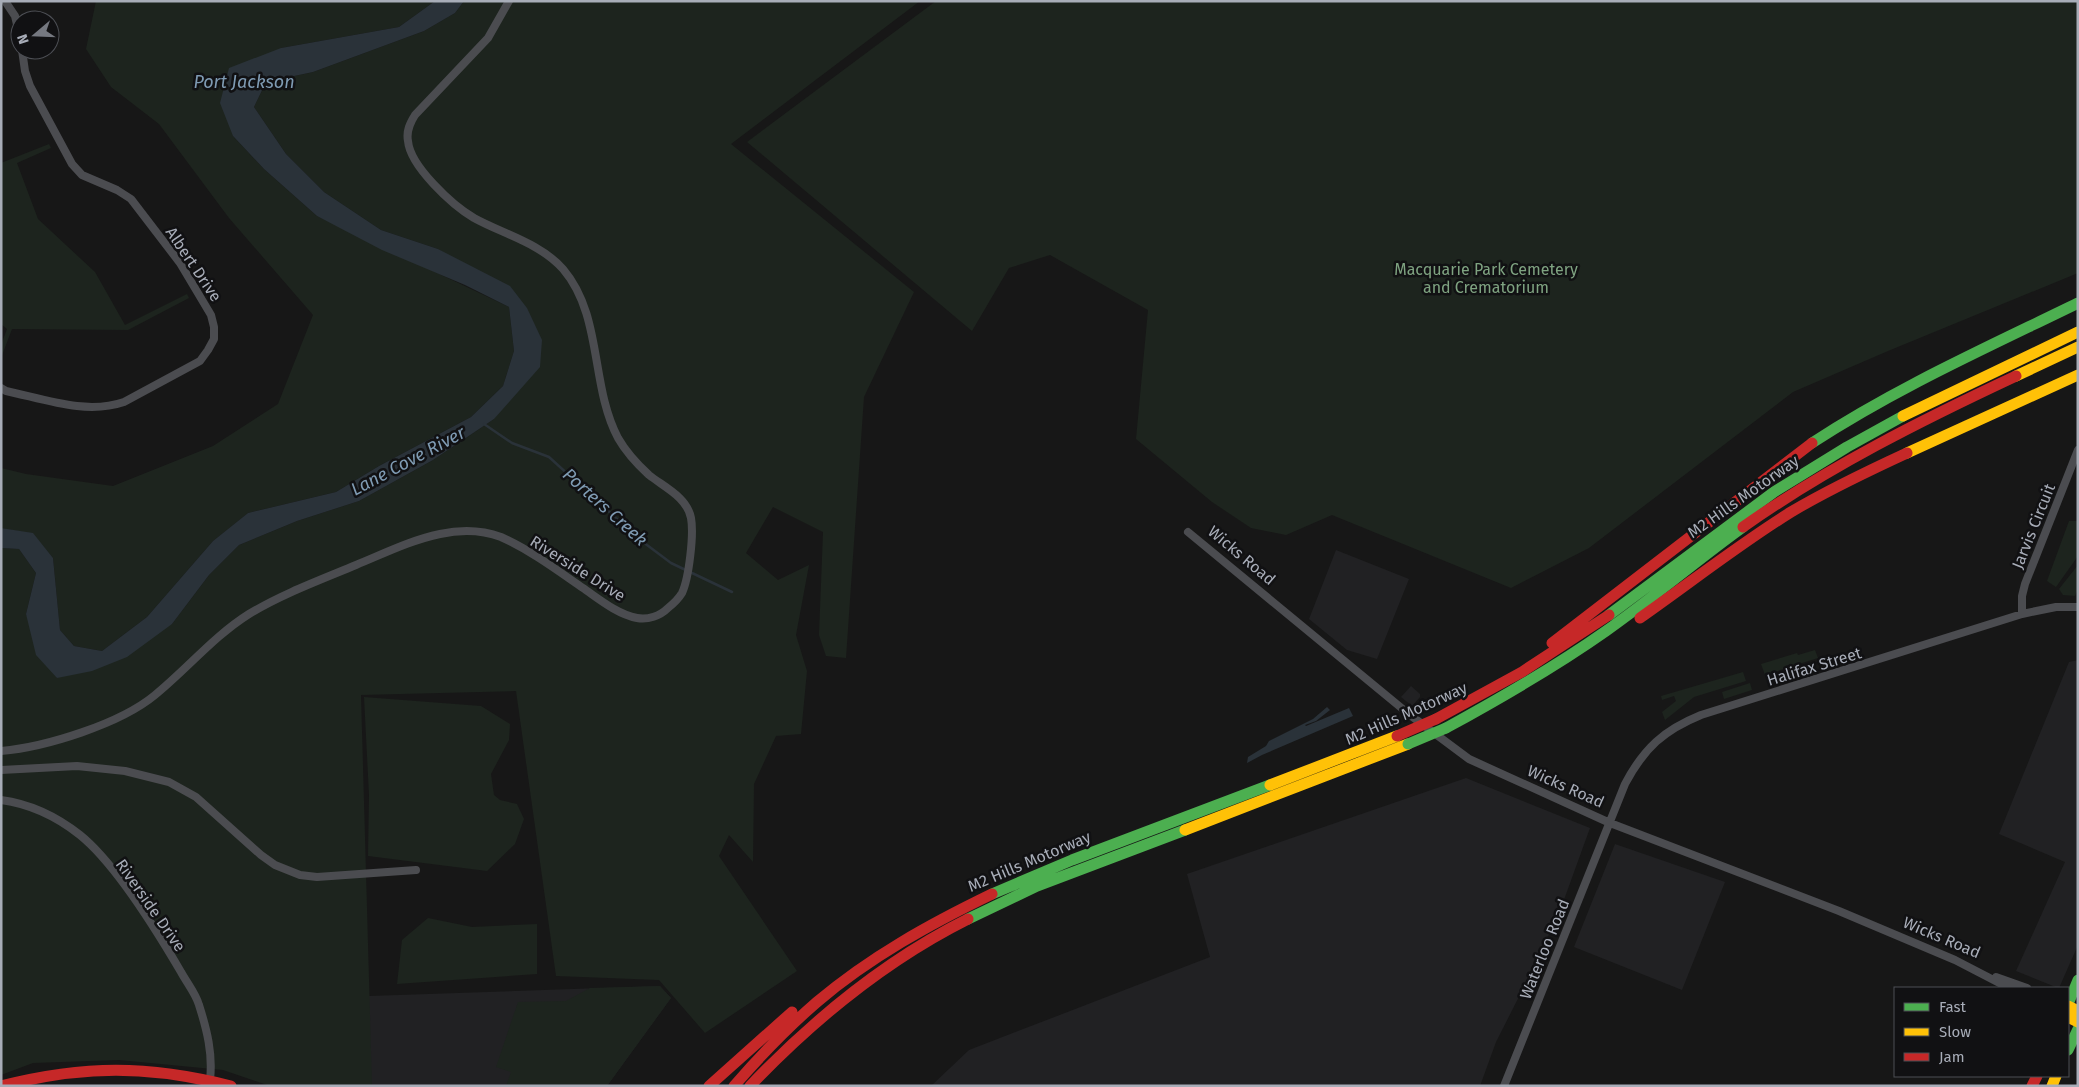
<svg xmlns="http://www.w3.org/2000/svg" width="2079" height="1087" font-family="'Fira Sans',sans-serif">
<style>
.built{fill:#212123}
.green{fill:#1d241e}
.water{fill:#2a3239}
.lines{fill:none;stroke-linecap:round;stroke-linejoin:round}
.stream{stroke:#2a3239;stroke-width:2.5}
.street{stroke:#4b4c50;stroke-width:8}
.fast{stroke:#4caf50;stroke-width:11}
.slow{stroke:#ffc107;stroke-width:11}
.jam{stroke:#c62828;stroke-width:11}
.fast-bridge{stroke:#4caf50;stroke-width:11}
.jam-bridge{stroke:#c62828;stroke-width:11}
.labels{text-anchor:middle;stroke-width:5;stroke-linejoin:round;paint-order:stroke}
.street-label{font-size:16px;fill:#a8adb8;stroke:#111113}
.park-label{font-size:16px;fill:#7fa381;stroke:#111113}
.water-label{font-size:18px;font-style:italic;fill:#7f9bb3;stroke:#111113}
</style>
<rect width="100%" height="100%" fill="#171717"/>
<!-- built -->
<path class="built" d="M1336 550 1409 579 1377 659 1347 650 1309 619Z
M2078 660V945L2059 988H2058L2016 971 2065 862 1999 834 2069 662Z
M1411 686 1420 694V697L1412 706 1401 697Z
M1466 778 1590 828 1561 908 1533 969 1496 1042 1480 1086H931L969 1050 1210 957 1187 874Z
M1615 844 1725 882 1682 990 1574 947Z
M660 986 671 998 607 1086H369V996Z"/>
<!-- green -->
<path class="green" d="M96 1H435L399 27 281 48 233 136 264 169 317 216 509 307 514 351 503 386 471 417 379 466 336 492 248 513 213 541 147 617 102 651 74 646 60 630 53 558 33 534 1 528V468L26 474 113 486 213 446 278 404 313 315 229 218 159 124 111 87 86 49Z
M464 1H920L731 144 914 292 864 397 846 658 826 656 819 635 823 532 773 507 746 553 778 580 809 565 796 635 807 671 801 734 776 736 754 784 753 862 729 835 719 856 797 971 705 1033 659 980 556 976 516 691 361 695 372 1086H270L223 1070 119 1060 33 1063 1 1075V548L19 549 36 573 26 614 57 678 172 624 209 575 239 545 297 521 359 501 433 460 494 419 527 308 438 249 381 230 324 192 286 154 254 107 266 82 313 72 424 31 455 13Z
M936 1H2078V273L1888 351 1793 392 1589 548 1511 588 1332 515 1286 535 1251 528 1212 502 1136 439 1148 310 1050 255 1009 268 972 331 747 142Z
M49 144 51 148 17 163 38 219 95 272 125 325 187 294 189 298 128 330 12 329 1 358V345L7 329 1 324V163Z
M2069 521H2078V556L2056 587 2047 581Z
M2078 565V589L2075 596 2063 595 2059 589Z
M1815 650 1818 658 1765 675 1761 664 1797 653 1798 655Z
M1743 672 1746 681 1694 697 1665 720 1662 712 1676 701 1674 696 1662 700 1661 696Z
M1750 683 1752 690 1724 699 1722 692Z
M364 697 481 706 510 724 509 740 491 774 494 795 500 800 517 804 524 819 515 844 487 871 368 856 369 795Z
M428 918 472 927 537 924V974L397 984 402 940Z
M660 986 671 998 607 1086H506L511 1072 496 1067 518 1002 566 1001 590 988Z"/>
<!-- water -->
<path class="water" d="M435 1H464L455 13 424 31 313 72 266 82 254 107 286 154 324 192 381 230 438 249 510 286 527 308 542 340 540 367 494 419 433 460 359 501 297 521 239 545 209 575 172 624 127 657 92 671 57 678 36 655 26 614 36 573 19 549 1 548V528L33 533 53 558 60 630 74 646 102 651 147 617 213 541 248 513 336 492 379 466 471 417 503 386 514 351 509 307 465 285 382 250 317 216 264 169 233 136 220 103 229 68 281 48 399 27Z
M1327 707 1330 710 1316 721 1305 725 1306 726 1349 708 1353 716 1262 755 1247 763 1248 757 1266 746 1269 741 1313 719Z"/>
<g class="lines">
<!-- stream -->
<path class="stream" d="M484 424 512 443 549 457 639 539 671 563 732 592"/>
<!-- street -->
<path class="street" d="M5 1 15 16 20 37
M1 388 6 391C44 399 86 415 124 402L200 361 208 350 214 339V327L211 315 180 263 131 199 117 190 82 175 72 164 30 86 25 71 22 50
M1188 532 1410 715 1469 759 1610 823 1839 911 1955 960 2009 988
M2022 614V596L2025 584 2078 450
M1 751C46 747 120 724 155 695 187 669 214 636 249 614 282 594 320 580 356 565 383 554 411 540 440 534 459 530 482 530 501 537 530 550 557 570 583 588 599 599 617 614 637 618 648 620 660 616 668 608 673 604 679 598 682 593 689 578 694 534 691 518 687 497 664 487 649 475 637 464 626 452 618 438 590 385 603 316 563 269 540 243 503 234 474 218 452 205 410 166 408 141 406 131 410 123 415 115L488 38 509 1
M1 770 77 766 125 771 169 782 196 797 261 855 275 865 300 875 317 877 416 870
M1 800C31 804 56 816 80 835 116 864 157 931 181 972 187 983 196 994 199 1005 207 1030 213 1054 210 1080
M1996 977 2027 988
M1504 1086 1625 784C1644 748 1664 730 1701 715L2022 614 2056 607H2078"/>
<!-- fast -->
<path class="fast" d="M1812 443C1896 388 1988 347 2078 303
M1609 615 1774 492 1847 447 1903 416
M1446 728C1501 698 1555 667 1606 631 1653 598 1697 560 1743 527
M992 894 1072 860 1270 785
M968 919 1037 886 1185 830
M2068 1004 2078 980
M2068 1050 2078 1029"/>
<!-- slow -->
<path class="slow" d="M2016 376 2078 347
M1903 416 2078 332
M1907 453 2078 375
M1270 785 1397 736
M1185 830 1408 744
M2068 1006 2078 1011
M2068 1017 2078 1022
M2052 1086 2056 1076"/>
<!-- jam -->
<path class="jam" d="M1743 527C1828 467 1922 420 2016 376
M1640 618C1690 583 1738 545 1791 512 1828 490 1868 471 1907 453
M1552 643 1812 443
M1436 719 1522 672 1609 615
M1 1086C84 1065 148 1065 231 1086
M709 1086 792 1012
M734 1086C760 1056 787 1028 817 1002 870 957 930 924 992 894
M750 1086C814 1019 884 961 968 919
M2032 1086 2037 1076"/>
<!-- fast-bridge -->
<path class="fast-bridge" d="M1408 744 1446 728"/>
<!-- jam-bridge -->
<path class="jam-bridge" d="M1397 736 1436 719"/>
</g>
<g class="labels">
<!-- street labels -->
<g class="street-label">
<text transform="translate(194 264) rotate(56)" y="6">Albert Drive</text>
<text transform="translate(1743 496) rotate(-35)" y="6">M2 Hills Motorway</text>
<text transform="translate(2033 526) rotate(-68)" y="6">Jarvis Circuit</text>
<text transform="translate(1242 555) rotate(40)" y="6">Wicks Road</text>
<text transform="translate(578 568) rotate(32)" y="6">Riverside Drive</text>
<text transform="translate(1814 666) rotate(-17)" y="6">Halifax Street</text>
<text transform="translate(1406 713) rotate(-24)" y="6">M2 Hills Motorway</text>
<text transform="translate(1566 786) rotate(24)" y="6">Wicks Road</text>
<text transform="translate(1029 861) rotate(-23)" y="6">M2 Hills Motorway</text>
<text transform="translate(151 905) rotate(55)" y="6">Riverside Drive</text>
<text transform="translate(1942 937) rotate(23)" y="6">Wicks Road</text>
<text transform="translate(1544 949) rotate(-68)" y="6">Waterloo Road</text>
</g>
<!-- park labels -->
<g class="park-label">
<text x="1486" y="275">Macquarie Park Cemetery<tspan x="1486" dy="18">and Crematorium</tspan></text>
</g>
<!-- water labels -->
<g class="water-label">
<text x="244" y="88">Port Jackson</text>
<text transform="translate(408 461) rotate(-28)" y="6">Lane Cove River</text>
<text transform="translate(605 507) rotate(42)" y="6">Porters Creek</text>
</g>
</g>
<!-- border -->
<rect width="2079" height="1087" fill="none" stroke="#a8adb8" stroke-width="5"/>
<!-- legend -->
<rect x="1894" y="987" width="175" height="90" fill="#111113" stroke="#4d4f55"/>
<rect x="1904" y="1003" width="25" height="8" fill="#4caf50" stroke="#4d4f55"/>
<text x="1939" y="1012" font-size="15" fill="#a8adb8">Fast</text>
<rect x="1904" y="1028" width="25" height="8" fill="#ffc107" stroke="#4d4f55"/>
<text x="1939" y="1037" font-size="15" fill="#a8adb8">Slow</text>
<rect x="1904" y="1053" width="25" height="8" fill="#c62828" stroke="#4d4f55"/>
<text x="1939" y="1062" font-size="15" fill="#a8adb8">Jam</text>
<!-- north arrow -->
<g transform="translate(35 35) rotate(251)"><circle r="24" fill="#111113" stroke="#4d4f55"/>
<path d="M0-4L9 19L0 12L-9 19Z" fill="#757880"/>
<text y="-8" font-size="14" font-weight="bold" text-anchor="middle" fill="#a8adb8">N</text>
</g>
</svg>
